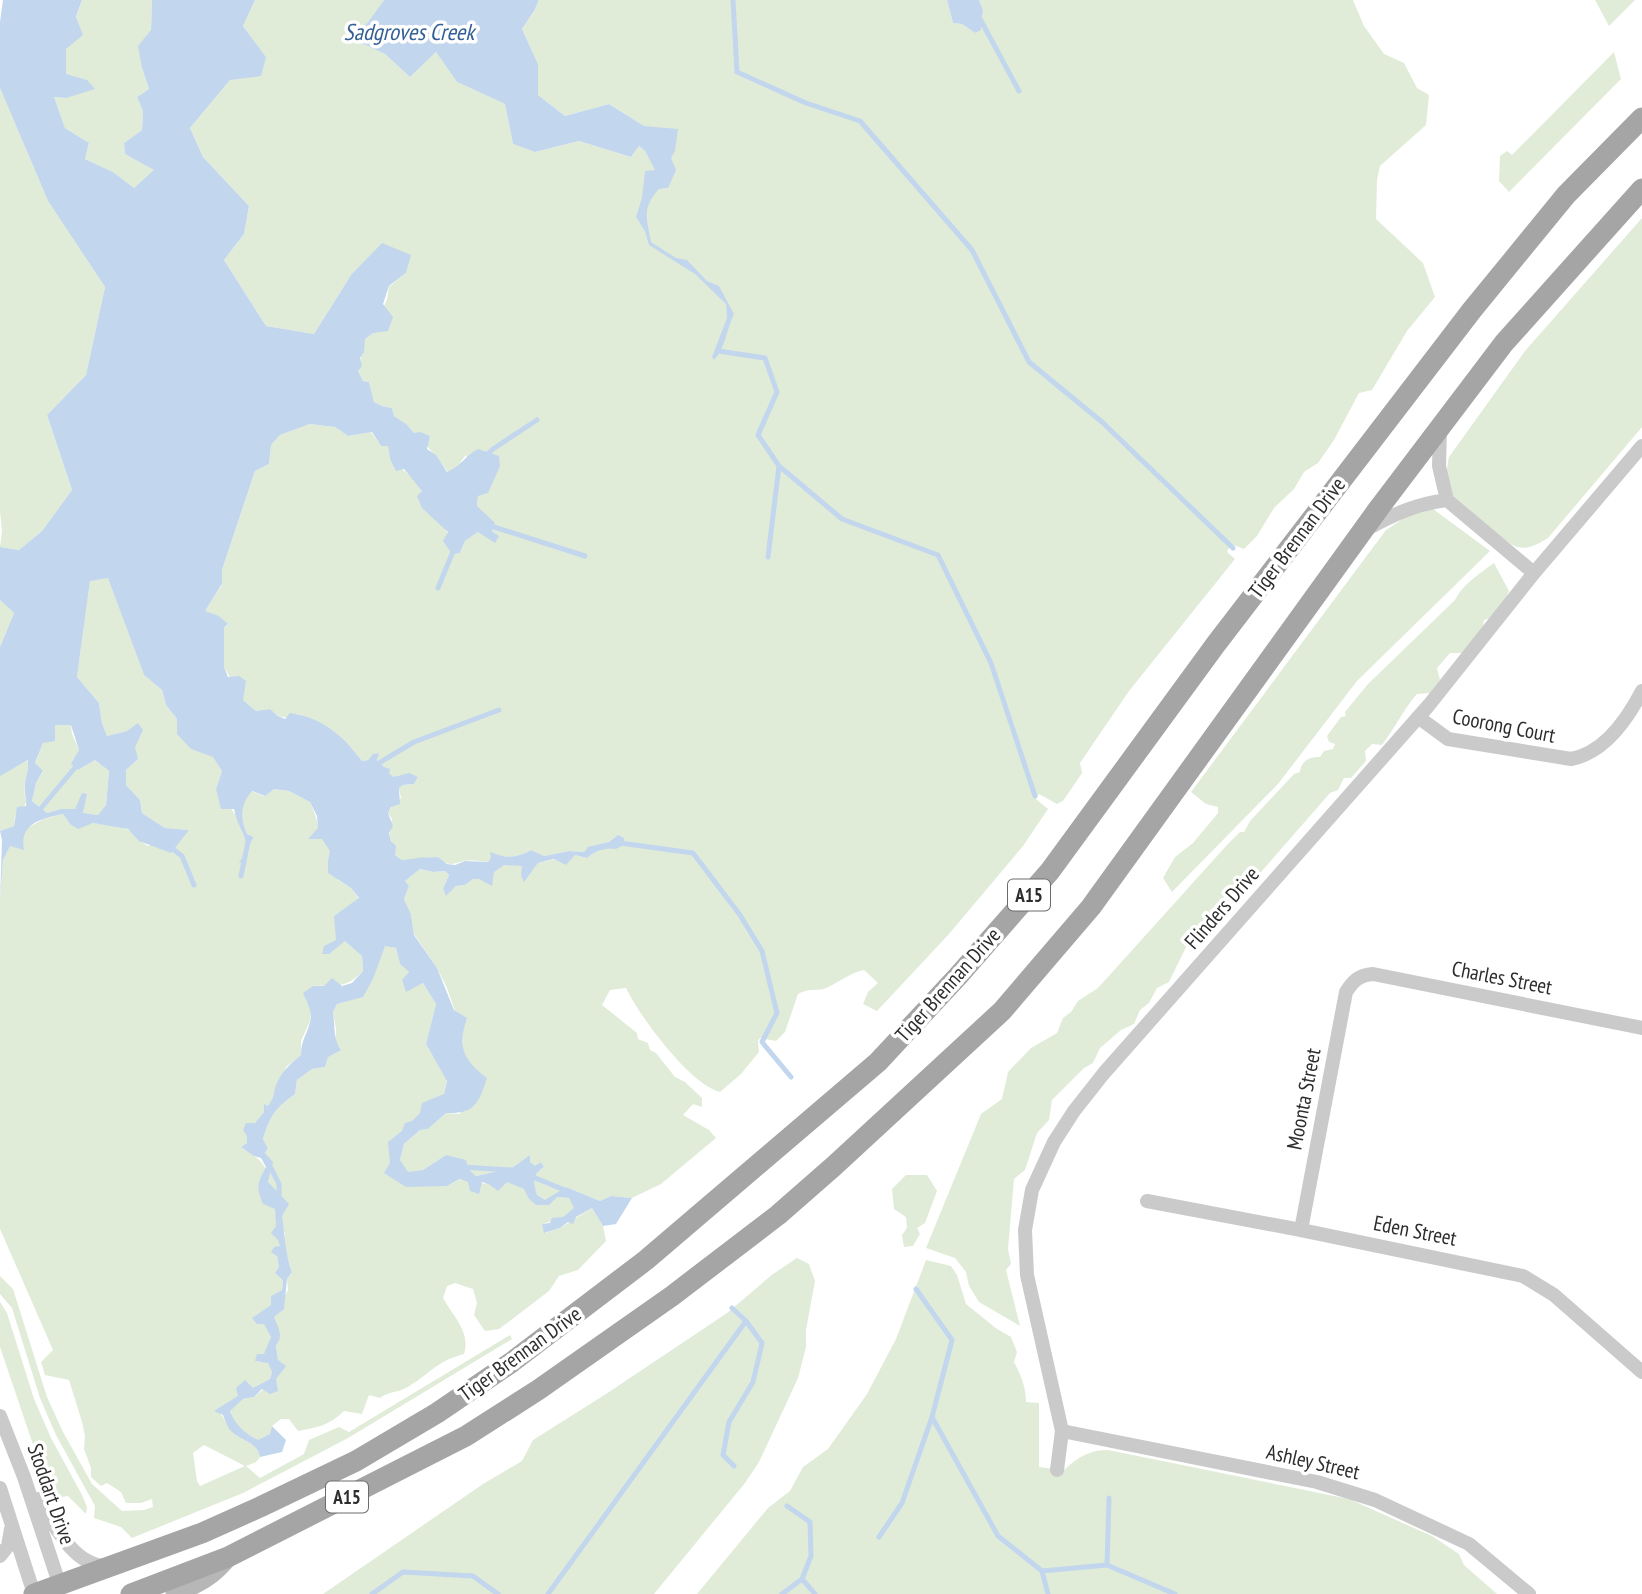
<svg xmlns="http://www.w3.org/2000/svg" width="1642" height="1594" font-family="'PT Sans Narrow',sans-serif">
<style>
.green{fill:#e0ecd8;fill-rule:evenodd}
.water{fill:#c2d6ee;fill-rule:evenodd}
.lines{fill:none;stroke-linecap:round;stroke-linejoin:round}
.stream{stroke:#c2d6ee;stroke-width:5}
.street{stroke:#cacaca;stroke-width:14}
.secondary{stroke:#b7b7b7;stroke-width:19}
.primary{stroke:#a5a5a5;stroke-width:21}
.labels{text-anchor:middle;stroke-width:7;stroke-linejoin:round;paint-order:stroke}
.shield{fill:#fff;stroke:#6c6c6c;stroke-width:2}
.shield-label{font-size:19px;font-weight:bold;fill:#2d2d2d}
.street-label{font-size:21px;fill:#2d2d2d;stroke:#fff}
.water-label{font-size:23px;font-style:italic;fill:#346096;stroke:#fff}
</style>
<rect width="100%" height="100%" fill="#fff"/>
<!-- green -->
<path class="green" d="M82 0H152L151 30 142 68 149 89 137 97 143 111 142 130 124 143 125 154 155 170 134 188 113 172 85 159 89 143 65 128 54 97 66 98 87 80 66 75V49Z
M255 0H384L355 40 385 54 410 77 436 52 457 82 505 104 513 144 535 152 579 141 631 157 639 146 645 151 656 171H645L659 189 668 188 644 126 609 104 565 116 538 95V64L522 29 533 13 539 0H947L953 23 962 24 975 33 981 29 983 10 979 0H1353L1364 26 1384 54 1404 63 1417 88 1429 95 1426 125 1380 166 1377 180 1376 219 1423 263 1435 297 1407 331 1372 390 1359 393 1334 440 1318 463 1304 472 1294 489 1274 508 1257 536 1244 549 1231 544 1227 552 1235 559 1129 691 1080 763 1082 773 1063 801 1057 804 1039 794 1036 799 1048 809 1023 846 949 934 877 1011 863 1004 868 992 878 983 864 970C849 973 840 982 826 988 817 992 811 987 798 994L785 1032 776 1041 760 1038 758 1041 759 1052 741 1074 720 1092C689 1084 639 1015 626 988L610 990 602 1005 637 1033 638 1039 648 1043 650 1050 656 1053 675 1077 685 1082 702 1098V1107L693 1104 683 1115 709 1130 716 1138 661 1184 632 1198 611 1196 600 1201 566 1187 545 1201 537 1195C533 1183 531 1175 544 1167L541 1162 535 1167 530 1162V1156L512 1168 476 1176 446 1155 423 1170 407 1173 400 1160 404 1144 420 1130 428 1129 446 1113 460 1114 472 1067 463 1054 462 1031 447 988 437 968 414 934 411 914 404 899 409 886 405 881 420 869 433 872 445 871 449 875 443 889 446 895 456 886 465 885 473 879H479L504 865H523L524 881 538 863 575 855 587 858C601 846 604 855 618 835L609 842 584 852 569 851 544 856 531 850C516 858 507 859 491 853V858L488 862C480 861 471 860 464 861 452 864 448 867 438 857L426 858 407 864 395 855V846C387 838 390 830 392 819L388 813 392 806 401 798 399 788 403 785 414 784 418 777 400 775 393 778 377 759 378 753 368 760 362 761C345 737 325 724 298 714 285 719 280 719 270 709L256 711 243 700 224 667V628L228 625 219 616 204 612 222 585V570L255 471 269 464 271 445 280 435 310 424 335 427 348 436 371 432 381 446 388 445 390 459 415 480 460 553 465 541 478 532 499 536 492 531 495 524 477 507 478 496 466 455 455 469 448 472C436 455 411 427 394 416L392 408 382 406 374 402 369 382 363 381 358 371 365 339 373 333 387 299 389 287 406 273 410 255 351 275 314 334 266 326 224 260 244 234 249 206 203 157 190 128 230 80 266 57 243 26Z
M1595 0H1635L1609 26Z
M1614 52 1621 79 1509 192 1499 181 1500 156 1507 151 1512 155Z
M0 88 48 201 105 287 86 375 47 415 72 490 42 531 19 550 0 547 2 531 0 511Z
M1642 218V427L1548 538C1538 544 1529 550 1517 547 1507 544 1457 504 1452 495 1446 483 1446 469 1449 457L1525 351Z
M1433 509 1490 551 1357 681 1278 784 1172 892 1163 878 1175 857 1193 843 1218 813V807L1206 804 1191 792 1386 530 1409 515Z
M1494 563 1509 591 1497 616 1484 620 1481 638 1465 653H1450L1437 668 1440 680 1430 693 1417 694C1403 710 1395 728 1382 745L1372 744 1365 751 1366 761 1351 778H1344L1338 790 1330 793 1208 933 1187 945 1169 982 1157 988 1149 1003 1140 1010 1134 1024 1121 1030 1100 1048 1093 1063 1084 1068 1052 1100 1049 1120 1037 1133 1025 1170 1014 1179 1008 1249 1011 1264 1006 1270 1020 1326 979 1302 969 1286 966 1272 955 1258 926 1248 981 1114 1002 1099 1008 1072 1031 1048 1057 1033 1063 1018 1071 1012 1078 1001 1098 988 1226 846 1240 832H1244L1250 821 1294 774 1300 772C1301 761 1310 756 1320 757L1324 751 1333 749 1335 744 1329 742 1327 736 1341 717 1346 716 1345 712 1368 684 1455 600C1462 585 1480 573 1494 563Z
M108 577 144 675 162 690 166 705 177 719 191 749 213 756 222 771 216 789C228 803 256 838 243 857L248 855 249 845 254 837 247 834C240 817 239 806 251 791L264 796 274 789 289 791 310 802C318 819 319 835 331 851L328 860 338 880 351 888 359 899 334 916 345 940 362 956 363 971C346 989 336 985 313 986L310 1021 301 1041V1055L286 1067 275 1096 247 1136V1143L241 1147C273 1166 267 1172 270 1206L275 1209 280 1246 277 1256 283 1280 282 1290 271 1296V1305L261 1313 271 1337 267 1350 258 1362H268L272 1372 270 1379 216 1410C225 1416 224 1422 230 1429 238 1441 257 1440 260 1457L256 1462 246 1466 260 1478 304 1454 309 1440 339 1427 349 1432 510 1335 512 1339 348 1438 243 1493 132 1538 121 1527 94 1518 95 1506 56 1435 40 1398 12 1308 0 1294V1276L13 1289 47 1397 63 1432 92 1484 122 1511 144 1510 153 1507 152 1499 141 1503H126L121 1492 107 1483 101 1486 91 1477V1468L84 1449 85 1436 82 1422 69 1380 45 1375 41 1362 53 1350 0 1229V901L3 860 10 845 16 847 25 829 44 819 63 814 70 824C88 823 110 822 126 829 133 831 139 841 148 846L188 830 165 828 142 813 140 800 126 785V770L138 759 127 731 107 736 102 723 99 703 77 677 90 580ZM204 1445 245 1466 200 1486 197 1481 193 1453Z
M0 600 14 613 0 647Z
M55 725H71L72 734 79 750 78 770 95 760 109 771 106 805 98 815 83 814 86 795 75 809H61L47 813 32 801 36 783 43 772 35 764 43 743Z
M29 760C29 770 26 775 25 784 22 803 34 798 15 816L14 826 0 831V775Z
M384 945 396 948 400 964 409 972 406 991 423 983 436 1004 426 1044 447 1080 444 1094 412 1121 390 1163 427 1186H447L461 1179 491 1185 505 1181 525 1189 537 1205 557 1197 569 1198 575 1208 564 1218 542 1224 545 1233 560 1228 592 1208 603 1226 606 1241 578 1270 559 1276 549 1291 515 1317 499 1329 485 1331 474 1315 477 1303 473 1289 455 1283 447 1286 443 1298C453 1316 471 1332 464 1354 436 1361 429 1375 406 1388 397 1393 389 1391 380 1398L369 1395 362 1414 344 1411C328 1426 319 1427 298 1431L289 1419H281L272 1426 271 1434 259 1441C245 1433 235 1426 230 1410L243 1399 254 1397 276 1379 278 1360 273 1317 288 1290 287 1279 292 1272 283 1242 285 1234 268 1182 271 1166 265 1153 268 1150 263 1139C270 1115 276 1108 295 1094L297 1080 312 1069 325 1067 328 1055 340 1049 336 1043V1029L333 1012 337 1004 359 997 373 979Z
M906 1175H927L937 1191 925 1223 917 1228 920 1234 913 1246 904 1247 902 1235 907 1228 906 1217 894 1209 892 1189Z
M797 1258 809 1264 815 1281 806 1330V1347L798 1378 780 1417 759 1462 745 1483 654 1594H323L483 1484 522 1461 533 1440 606 1394 727 1313 773 1274Z
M926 1260 951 1266 957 1275 966 1304 997 1329 1011 1337 1017 1352 1014 1362C1021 1375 1026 1388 1026 1402L1039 1403V1467L1064 1470C1078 1457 1089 1450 1108 1450L1349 1499 1432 1536 1459 1554 1464 1565 1497 1594H697L768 1508 790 1491 803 1467 828 1449 867 1394 896 1339Z
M0 1302 7 1313 34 1399 51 1438 82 1495 87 1507 86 1514 68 1496 57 1498 43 1474 0 1347Z"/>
<!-- water -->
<path class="water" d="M3 0H82L76 17 83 35 66 49V74L87 80 95 89 66 98 54 97 65 128 89 143 85 159 113 172 134 188 154 170 125 154 124 143 142 130 143 111 137 97 149 89 142 68 138 46 151 30 152 0H255L243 26 266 57 261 76 230 80 190 128 203 157 249 206 244 234 224 260 266 326 314 334 351 275 382 243 411 255 406 273 389 286 383 304 393 317 388 331 373 333 365 339 364 352 360 358 362 366 358 371 363 381 369 382 374 402 382 406 392 408 394 416 406 424 414 433 420 432 430 436 427 449 436 455 447 472C460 467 466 455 478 449L499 456 500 466 488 493 478 496 477 506 495 523 492 531 499 536 495 543 478 532 465 541 460 553 452 554 443 541 448 532 422 508 417 496 422 491 404 469 396 471 390 459 388 446H381L372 432 348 436 335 427 310 424 280 435 271 445 269 464 255 471 222 570V584L205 611 219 616 228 624 224 628V667L228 677 239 676 246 681 243 700 256 711 270 709 278 716 285 719 290 713C321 717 344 736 362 761L368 760 373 754 379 753 377 760 384 767 390 769 389 773 393 777 409 773 418 777 414 784 403 785 399 788 400 804 391 807 388 813 393 826 389 833 391 841 396 846 395 855 407 864 415 862 417 858 438 857 447 864 455 865 465 861 488 862 491 858 490 852C507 859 516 858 531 850L544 856 569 851 584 852 588 847 609 842 618 835 624 838 625 844 616 849C606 847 595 851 587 858L575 855 566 865 554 859 538 863 524 882 521 876 522 866 504 865 494 872 492 886 479 879H473L465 885 456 886 446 896 443 889 449 875 445 871 433 872 420 869 405 881 409 886 404 899 411 914 414 935 437 968 454 1010 467 1018C457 1047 463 1060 487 1078 478 1104 475 1114 446 1113L428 1129 420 1130 404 1144 400 1160 408 1172 423 1170 446 1155 466 1160 468 1169 476 1176 512 1168 530 1155V1162L535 1166 541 1162 544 1167C532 1175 533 1182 537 1195L545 1200 566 1187 600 1201 611 1196 632 1198 616 1224 603 1226 592 1208 576 1217 573 1224 568 1222 560 1228 544 1233 542 1224 550 1223 552 1218 563 1217 574 1208 569 1198 557 1197 549 1205H536L529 1199 524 1189 507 1182 498 1191 490 1185 482 1182 479 1194 470 1191 468 1182 460 1179 447 1186 406 1187 384 1173 390 1163 388 1142 402 1131 405 1123 412 1121 420 1113 422 1103 444 1094 447 1081 426 1044 436 1004 423 983 406 992 402 980 409 972 400 964 396 948 385 946 373 979 363 997 337 1004 333 1012C335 1024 333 1040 341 1050L328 1057 325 1067 312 1069 297 1080 295 1094C276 1108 270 1115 263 1139L268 1149 265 1153 273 1162 268 1182 289 1204 282 1216C285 1236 285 1253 292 1272L287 1279 284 1309 274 1317C278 1327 284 1336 276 1345L278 1360 286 1366 276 1379 278 1391 270 1394 262 1389 254 1397 243 1399 230 1411C236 1426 245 1433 258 1440L270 1434 272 1426 286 1440 282 1452 260 1457C257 1441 240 1441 231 1431 227 1427 225 1420 223 1415L214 1411 238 1396 236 1388 245 1380 253 1388 270 1379 272 1372 268 1363 255 1361 257 1354H264L271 1337 264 1324H257L252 1318 271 1305V1296L282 1290 283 1280 275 1273 279 1267 277 1256 271 1252 274 1247 280 1246 278 1240 271 1233 276 1226 275 1209 263 1204C256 1186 257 1184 266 1167L261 1158 254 1156 241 1147 247 1143V1136L243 1130 246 1123H255L264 1112V1104L268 1106C277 1093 272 1094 277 1083 282 1071 290 1064 301 1055 301 1040 307 1035 310 1022 313 1012 307 1002 303 993L313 986H324L332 978 342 986 352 983 363 971 362 956 345 941 329 954H322L324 946 336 940 334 916 359 898 351 888 328 873V860L330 851 322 839H308L318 828 317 816 310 802 289 791 274 789 265 796 252 791C240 805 240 818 247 834L254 837 249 845 244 862 239 863C255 838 238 833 234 809H221L216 789 222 771 213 757 191 749 177 734V719L166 705 162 690 144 675 108 578 90 581 77 677 99 703 102 723 107 736 127 731 138 723 143 730 135 747 138 759 126 770V785L140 800 142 813 165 828 189 830 171 853 139 841 128 829 93 823 78 829 70 824 63 814C41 819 19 823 24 850L10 846 3 860 0 901 2 840 0 831 14 826 17 807 26 806C27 799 24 793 25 786 25 776 29 773 28 760L0 776V647L14 613 0 600V547L19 550 42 531 72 490 47 415 86 375 105 287 48 201 0 88V22ZM55 725H71L79 750 71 764 78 770 95 760 109 771 106 805 98 815 83 813 87 794 82 793 75 809H61L47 813 32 801 36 783 43 771 35 763 43 743 55 741Z
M384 0H539L534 11 522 29 538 64V95L565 116 609 104 644 126 678 129 675 151 671 158 676 170 668 188 659 189C641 209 647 218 651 242L676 258 687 260 707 281 719 286 734 314C727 328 725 349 714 360L712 357 727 318 726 304 695 274 649 245 645 231 636 217 642 198 645 171 655 170 645 151 639 146 631 157 579 141 535 152 513 144 505 104 457 82 436 52 410 77 385 54 355 40Z
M947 0H979L983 10 981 30 975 33 962 24 953 23Z"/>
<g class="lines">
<!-- stream -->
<path class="stream" d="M733 0 737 72 806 103 860 121 972 250 1029 362 1102 422 1233 548
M979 17 1019 91
M718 351 765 358 777 392 758 435 779 466 842 519 938 555 991 663 1035 796
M485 457 493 449 537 420
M488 525 585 556
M768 557 779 466
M438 588 454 549
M374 766 414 742 499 710
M37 813 78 764
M620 843 693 853 740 915 762 951 777 1013 762 1042 791 1077
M170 847 182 856 194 885
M400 863 422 860
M241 876 248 842
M269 1164 279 1184V1197
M462 1167 512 1170
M528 1175 567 1191
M916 1289 952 1340 932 1417 998 1536 1042 1571 1107 1565 1175 1594
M732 1308 746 1321 762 1343 753 1382 729 1422 723 1455 734 1466
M787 1506 810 1522 811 1556 802 1579 815 1594
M879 1537 902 1503 932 1417
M1107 1565 1109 1498
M1042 1571 1048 1594
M372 1594 403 1572 473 1576 498 1594
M548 1594 746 1321
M782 1594 802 1579"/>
<!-- street -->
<path class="street" d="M1440 428 1439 466 1447 500 1534 573
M1367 529C1394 514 1416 504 1447 500
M1418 717 1448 739 1571 759C1604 753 1627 720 1642 691
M1147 1201 1301 1230 1523 1276 1554 1295 1642 1372
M1301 1230 1346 992C1353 981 1359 975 1373 974L1642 1028
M0 1416 24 1477 60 1586
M1062 1431 1317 1482 1375 1500 1469 1544 1529 1594
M1057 1470 1062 1431 1027 1275 1025 1230 1032 1190 1054 1142 1074 1111 1104 1073 1429 705 1534 573 1642 446
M0 1488 34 1594
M38 1499C53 1523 73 1565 105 1566
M0 1556 8 1546 11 1529"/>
<!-- secondary -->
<path class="secondary" d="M175 1594C196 1584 213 1577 228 1557"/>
<!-- primary -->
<path class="primary" d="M34 1594 202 1533 260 1507 356 1461 437 1413 512 1362 646 1260 878 1062 959 975 1050 871 1216 644 1472 310 1566 195 1642 118
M131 1594 228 1557 466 1436 538 1390 672 1296 778 1215 834 1166 1002 1011 1091 907 1379 508 1504 343 1642 189"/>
</g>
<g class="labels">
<!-- shield labels -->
<g class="shield">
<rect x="1008" y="879.5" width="42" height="31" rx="5"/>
<rect x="326" y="1481.5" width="42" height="31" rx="5"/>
</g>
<g class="shield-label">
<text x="1029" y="902">A15</text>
<text x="347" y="1504">A15</text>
</g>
<!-- street labels -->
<g class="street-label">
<text transform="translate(1297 538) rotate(-53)" y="7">Tiger Brennan Drive</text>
<text transform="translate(1504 726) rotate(11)" y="7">Coorong Court</text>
<text transform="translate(1222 908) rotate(-49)" y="7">Flinders Drive</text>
<text transform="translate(1502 978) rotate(11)" y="7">Charles Street</text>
<text transform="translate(948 985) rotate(-48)" y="7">Tiger Brennan Drive</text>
<text transform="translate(1304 1099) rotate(-79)" y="7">Moonta Street</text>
<text transform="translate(1415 1231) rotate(11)" y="7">Eden Street</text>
<text transform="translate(520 1354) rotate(-36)" y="7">Tiger Brennan Drive</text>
<text transform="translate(1313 1462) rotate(13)" y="7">Ashley Street</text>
<text transform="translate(51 1494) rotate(71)" y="7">Stoddart Drive</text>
</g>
<!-- water labels -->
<g class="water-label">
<text x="409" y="40">Sadgroves Creek</text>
</g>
</g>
</svg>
